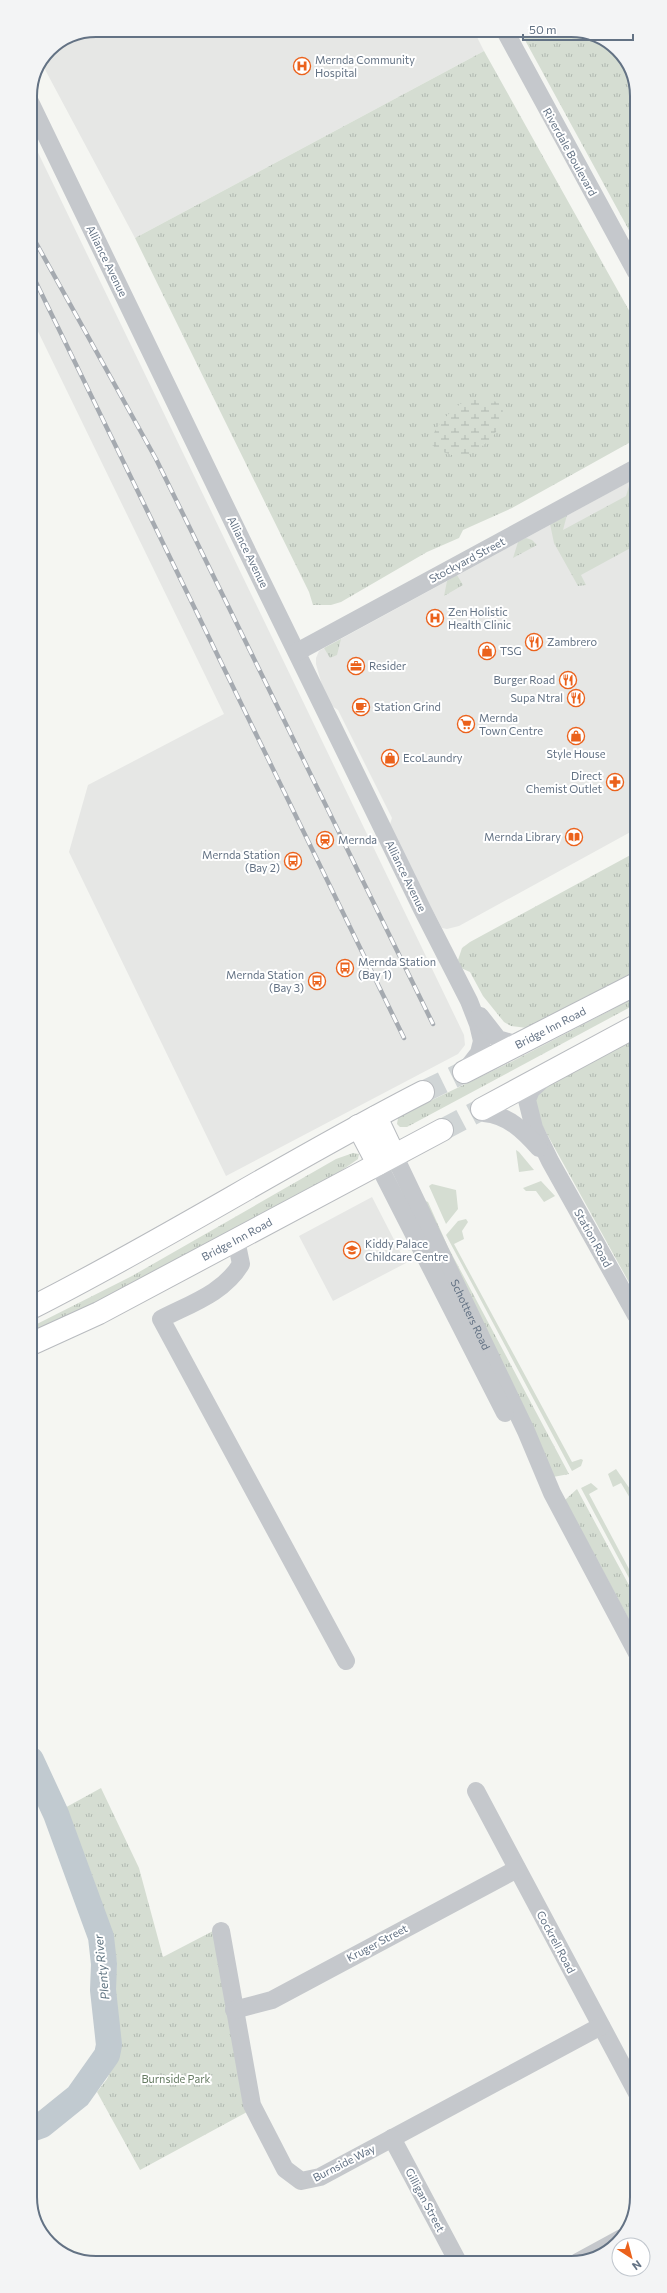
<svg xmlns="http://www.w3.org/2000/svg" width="667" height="2293" font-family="Commissioner,sans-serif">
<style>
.built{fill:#e6e7e5}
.grass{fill:url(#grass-tufts)}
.wetland{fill:url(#wetland-marsh)}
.garden{fill:#d5ddd2}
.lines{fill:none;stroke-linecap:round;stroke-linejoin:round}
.river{stroke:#c1cad0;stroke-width:26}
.primary-tunnel{stroke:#d0d5d6;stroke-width:22;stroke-dasharray:22 11;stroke-linecap:butt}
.primary-casing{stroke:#b8bbbf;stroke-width:24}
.street{stroke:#c5c8cc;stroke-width:18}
.primary{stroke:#fff;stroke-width:22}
.rail-casing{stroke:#a5aab0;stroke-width:4.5}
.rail{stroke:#fff;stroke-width:3;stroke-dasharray:9;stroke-linecap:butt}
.labels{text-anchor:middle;stroke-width:4;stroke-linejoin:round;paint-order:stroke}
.poi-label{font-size:11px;fill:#637284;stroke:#fff;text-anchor:start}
.street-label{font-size:11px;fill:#637284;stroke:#fff}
.park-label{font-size:11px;fill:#657b62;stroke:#fff}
.water-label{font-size:12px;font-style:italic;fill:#5f7481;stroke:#fff}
.rim{fill:none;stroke:#637284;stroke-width:2}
</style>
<defs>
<pattern id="grass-tufts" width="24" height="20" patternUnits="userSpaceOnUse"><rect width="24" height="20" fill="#d5ddd2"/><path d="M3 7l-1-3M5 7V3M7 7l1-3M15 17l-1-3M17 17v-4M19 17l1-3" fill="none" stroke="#b0b8b0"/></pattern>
<pattern id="wetland-marsh" width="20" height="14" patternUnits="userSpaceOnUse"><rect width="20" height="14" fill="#d5ddd2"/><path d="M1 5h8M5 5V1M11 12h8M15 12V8" fill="none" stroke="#b0b8b0"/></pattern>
</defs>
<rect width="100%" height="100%" fill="#f5f6f2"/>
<!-- built -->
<path class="built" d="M474 31 484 51 135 238 41 62 50 49 71 35Z
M30 136 464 1035 465 1045 458 1054 226 1176 69 852 88 785 224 714 30 315Z
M636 478V829L459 926 447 929 442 928 389 827 392 818 338 710 329 704 325 696 316 664V658L319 651 326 647Z
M372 1197 406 1263 333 1301 299 1236Z"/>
<!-- grass -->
<path class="grass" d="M520 31H579L615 47 636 83V243Z
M484 51 636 323V439L512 508 463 530 459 538 427 552 341 602 331 605H313L309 592 135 238Z
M636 478 633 492 636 491V545L581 575 586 585 578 586 554 543 550 524 567 515 563 530 626 496 631 480Z
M526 538 532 540 537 545 513 558 518 542Z
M457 575 463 585 444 596 447 581Z
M341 639 337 655 330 658 324 648Z
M636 852V971L527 1028 511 1026 504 1022 483 996 470 972 461 968 458 960 462 948 470 942Z
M636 997V1004L407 1127H400L397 1124 398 1118 401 1115 513 1061Z
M636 1037V1295L537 1116 535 1097 538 1091Z
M353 1153 359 1154 358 1159 335 1175 99 1301 31 1334V1327L132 1276 336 1159Z
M423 1200 428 1202 448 1247 569 1474 553 1477Z
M577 1489 637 1600V1619L630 1621 565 1500Z
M101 1788 139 1868 163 1957 213 1931 247 2112 140 2170 97 2092 107 2079 118 2055 112 2002 117 1965 112 1935 90 1870 78 1856 61 1810Z"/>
<!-- wetland -->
<path class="wetland" d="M483 398 500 403C513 422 480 455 461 456 452 457 438 450 432 445 429 431 451 410 462 403 468 399 476 399 483 398Z"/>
<!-- garden -->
<path class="garden" d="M516 1150 519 1152 534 1170 519 1172Z
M541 1181 555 1196 544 1202 536 1191H526L523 1188Z
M432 1184 456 1190 458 1209 446 1224 429 1186Z
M466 1219 468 1222 462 1231 464 1239 454 1244 572 1462 581 1459 583 1460 581 1466 572 1471 446 1235 458 1221Z
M616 1469 637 1499V1510L621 1483 613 1487 608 1474Z
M591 1483 598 1489 589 1494 637 1584V1593L581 1488Z"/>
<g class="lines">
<!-- river -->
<path class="river" d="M31 1760 56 1814 101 1937 104 1964 103 1990 109 2045 107 2055 78 2096 42 2125 31 2129"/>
<!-- primary-tunnel -->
<path class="primary-tunnel" d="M423 1092 464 1072
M442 1130 482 1109"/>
<!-- primary casing -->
<g class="primary-casing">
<g id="primary">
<path id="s2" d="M464 1072 636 984"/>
<path d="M482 1109 636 1026"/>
<path d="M376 1117 394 1155"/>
<path d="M358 1126 378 1164"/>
<path d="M31 1308C164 1241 290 1160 423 1092"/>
<path id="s3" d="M31 1344 99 1313 442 1130"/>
</g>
</g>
<!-- street -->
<g class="street">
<path d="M505 31 636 272"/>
<path d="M30 102 245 547 422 909 469 1001 478 1024 482 1041 479 1053 465 1071"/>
<path d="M297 652 636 468"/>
<path d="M480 1016 498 1039 518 1045"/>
<path d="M543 1079 531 1090 527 1100 534 1128 550 1161 636 1315"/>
<path d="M484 1113C508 1115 524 1131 539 1148"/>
<path id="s1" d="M394 1155 526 1431 552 1493 637 1653"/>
<path d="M378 1164 505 1413"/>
<path d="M236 1240 241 1264C224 1293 190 1304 161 1319L346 1661"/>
<path d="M476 1791 637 2093"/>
<path d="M221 1931 252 2105 285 2169 301 2181 320 2177 601 2026"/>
<path d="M234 2010 272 2000 517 1869"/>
<path d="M392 2138 458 2262"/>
<path d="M578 2262 622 2238"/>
</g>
<!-- primary -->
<use href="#primary" class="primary"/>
<!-- rail casing -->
<g class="rail-casing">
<path id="rail" d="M30 232 156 459 433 1024
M30 270 404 1038"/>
</g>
<!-- rail -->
<use href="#rail" class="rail"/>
</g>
<!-- icons -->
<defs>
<g id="hospital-ring" transform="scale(0.9)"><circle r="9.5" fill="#fff" stroke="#eb621c" stroke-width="1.5"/><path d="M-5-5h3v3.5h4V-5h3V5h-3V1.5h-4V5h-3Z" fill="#eb621c"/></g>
<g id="restaurant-ring" transform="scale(0.9)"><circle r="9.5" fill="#fff" stroke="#eb621c" stroke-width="1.5"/><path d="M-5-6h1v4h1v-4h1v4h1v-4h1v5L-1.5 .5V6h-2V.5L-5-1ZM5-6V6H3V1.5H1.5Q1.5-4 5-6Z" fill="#eb621c"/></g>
<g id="shop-ring" transform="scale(0.9)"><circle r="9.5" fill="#fff" stroke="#eb621c" stroke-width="1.5"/><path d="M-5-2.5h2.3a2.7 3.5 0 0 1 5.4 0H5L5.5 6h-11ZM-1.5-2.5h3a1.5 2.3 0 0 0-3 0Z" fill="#eb621c"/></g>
<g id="office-ring" transform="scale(0.9)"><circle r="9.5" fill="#fff" stroke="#eb621c" stroke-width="1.5"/><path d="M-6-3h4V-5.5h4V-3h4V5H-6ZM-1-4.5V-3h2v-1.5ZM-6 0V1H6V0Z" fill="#eb621c"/></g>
<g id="cafe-ring" transform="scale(0.9)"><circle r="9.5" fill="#fff" stroke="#eb621c" stroke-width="1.5"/><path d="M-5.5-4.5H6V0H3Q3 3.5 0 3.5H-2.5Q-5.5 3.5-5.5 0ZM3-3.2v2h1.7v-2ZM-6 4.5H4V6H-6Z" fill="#eb621c"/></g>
<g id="supermarket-ring" transform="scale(0.9)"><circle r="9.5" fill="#fff" stroke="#eb621c" stroke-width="1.5"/><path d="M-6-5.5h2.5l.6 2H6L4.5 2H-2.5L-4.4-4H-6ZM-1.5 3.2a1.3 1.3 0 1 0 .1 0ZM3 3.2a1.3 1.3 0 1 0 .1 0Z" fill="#eb621c"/></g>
<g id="pharmacy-ring" transform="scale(0.9)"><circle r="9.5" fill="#fff" stroke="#eb621c" stroke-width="1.5"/><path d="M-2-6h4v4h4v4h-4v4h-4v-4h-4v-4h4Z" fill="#eb621c"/></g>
<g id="library-ring" transform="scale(0.9)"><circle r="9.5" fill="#fff" stroke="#eb621c" stroke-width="1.5"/><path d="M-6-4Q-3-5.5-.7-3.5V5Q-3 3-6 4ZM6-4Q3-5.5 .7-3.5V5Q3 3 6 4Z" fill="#eb621c"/></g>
<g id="station-ring" transform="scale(0.9)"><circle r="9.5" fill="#fff" stroke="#eb621c" stroke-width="1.5"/><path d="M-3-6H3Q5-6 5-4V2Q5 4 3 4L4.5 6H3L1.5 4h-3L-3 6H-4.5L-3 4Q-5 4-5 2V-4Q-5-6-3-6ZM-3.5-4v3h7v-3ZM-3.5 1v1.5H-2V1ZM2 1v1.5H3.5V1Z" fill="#eb621c"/></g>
<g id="bus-ring" transform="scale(0.9)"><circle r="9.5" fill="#fff" stroke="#eb621c" stroke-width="1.5"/><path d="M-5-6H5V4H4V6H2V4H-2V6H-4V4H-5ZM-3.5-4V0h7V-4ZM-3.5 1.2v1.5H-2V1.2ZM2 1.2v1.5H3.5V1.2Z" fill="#eb621c"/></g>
<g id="school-ring" transform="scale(0.9)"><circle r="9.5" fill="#fff" stroke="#eb621c" stroke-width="1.5"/><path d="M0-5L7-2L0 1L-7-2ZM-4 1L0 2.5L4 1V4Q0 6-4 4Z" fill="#eb621c"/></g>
</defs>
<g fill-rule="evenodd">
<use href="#hospital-ring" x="302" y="66"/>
<use href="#hospital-ring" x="435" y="618"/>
<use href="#restaurant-ring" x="534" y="642"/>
<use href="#shop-ring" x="487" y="651"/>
<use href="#office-ring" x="356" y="666"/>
<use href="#restaurant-ring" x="568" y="680"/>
<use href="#restaurant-ring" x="576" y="698"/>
<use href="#cafe-ring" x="361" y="707"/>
<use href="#supermarket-ring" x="466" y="724"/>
<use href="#shop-ring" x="576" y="736"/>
<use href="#shop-ring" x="390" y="758"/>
<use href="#pharmacy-ring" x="615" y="782"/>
<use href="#library-ring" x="574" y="837"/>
<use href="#station-ring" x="325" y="840"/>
<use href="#bus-ring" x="293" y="861"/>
<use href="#bus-ring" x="345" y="968"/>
<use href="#bus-ring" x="317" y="981"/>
<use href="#school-ring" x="352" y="1250"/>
</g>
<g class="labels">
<!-- poi labels -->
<g class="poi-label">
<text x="315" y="64">Mernda Community<tspan x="315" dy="13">Hospital</tspan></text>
<text x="448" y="616">Zen Holistic<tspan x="448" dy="13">Health Clinic</tspan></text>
<text x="547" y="646">Zambrero</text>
<text x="500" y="655">TSG</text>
<text x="369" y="670">Resider</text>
<text x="555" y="684" text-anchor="end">Burger Road</text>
<text x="563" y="702" text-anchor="end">Supa Ntral</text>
<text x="374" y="711">Station Grind</text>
<text x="479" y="722">Mernda<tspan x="479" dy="13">Town Centre</tspan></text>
<text x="576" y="758" text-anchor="middle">Style House</text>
<text x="403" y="762">EcoLaundry</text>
<text x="602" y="780" text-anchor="end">Direct<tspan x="602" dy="13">Chemist Outlet</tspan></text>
<text x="561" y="841" text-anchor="end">Mernda Library</text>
<text x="338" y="844">Mernda</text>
<text x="280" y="859" text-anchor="end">Mernda Station<tspan x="280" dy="13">(Bay 2)</tspan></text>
<text x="358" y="966">Mernda Station<tspan x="358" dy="13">(Bay 1)</tspan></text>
<text x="304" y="979" text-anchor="end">Mernda Station<tspan x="304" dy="13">(Bay 3)</tspan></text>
<text x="365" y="1248">Kiddy Palace<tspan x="365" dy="13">Childcare Centre</tspan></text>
</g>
<!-- street labels -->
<g class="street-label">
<text transform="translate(570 152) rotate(61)" y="4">Riverdale Boulevard</text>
<text transform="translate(107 261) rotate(64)" y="4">Alliance Avenue</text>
<text transform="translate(248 552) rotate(64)" y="4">Alliance Avenue</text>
<text transform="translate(467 560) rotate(-28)" y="4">Stockyard Street</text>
<text transform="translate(406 876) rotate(64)" y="4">Alliance Avenue</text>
<text dy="4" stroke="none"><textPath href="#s2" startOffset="97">Bridge Inn Road</textPath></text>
<text transform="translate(593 1238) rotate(61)" y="4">Station Road</text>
<text dy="4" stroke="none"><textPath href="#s3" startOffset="231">Bridge Inn Road</textPath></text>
<text dy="4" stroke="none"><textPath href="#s1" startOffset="177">Schotters Road</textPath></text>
<text transform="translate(556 1942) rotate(62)" y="4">Cockrell Road</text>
<text transform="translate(377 1943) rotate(-28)" y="4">Kruger Street</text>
<text transform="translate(344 2163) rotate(-27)" y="4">Burnside Way</text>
<text transform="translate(425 2200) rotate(62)" y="4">Gilligan Street</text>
</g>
<!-- park labels -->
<g class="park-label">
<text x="176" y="2083">Burnside Park</text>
</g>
<!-- water labels -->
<g class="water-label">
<text transform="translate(102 1967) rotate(-96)" y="4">Plenty River</text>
</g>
</g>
<!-- crop -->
<path d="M0 0H667V2293H0ZM96 37H571A59 59 0 0 1 630 96V2197A59 59 0 0 1 571 2256H96A59 59 0 0 1 37 2197V96A59 59 0 0 1 96 37Z" fill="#f3f4f5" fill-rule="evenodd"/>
<path class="rim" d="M96 37H571A59 59 0 0 1 630 96V2197A59 59 0 0 1 571 2256H96A59 59 0 0 1 37 2197V96A59 59 0 0 1 96 37Z"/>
<!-- north arrow -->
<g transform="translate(631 2257) rotate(144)"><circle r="19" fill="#ffffff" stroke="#c1c7ce"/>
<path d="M0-3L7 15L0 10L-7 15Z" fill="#eb621c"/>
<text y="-6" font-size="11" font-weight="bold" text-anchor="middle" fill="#637284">N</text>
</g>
<!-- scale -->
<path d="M523 34v6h110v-6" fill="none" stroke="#637284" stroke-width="2"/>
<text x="529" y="34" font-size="12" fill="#637284" stroke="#ffffff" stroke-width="3" paint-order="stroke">50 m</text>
</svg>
